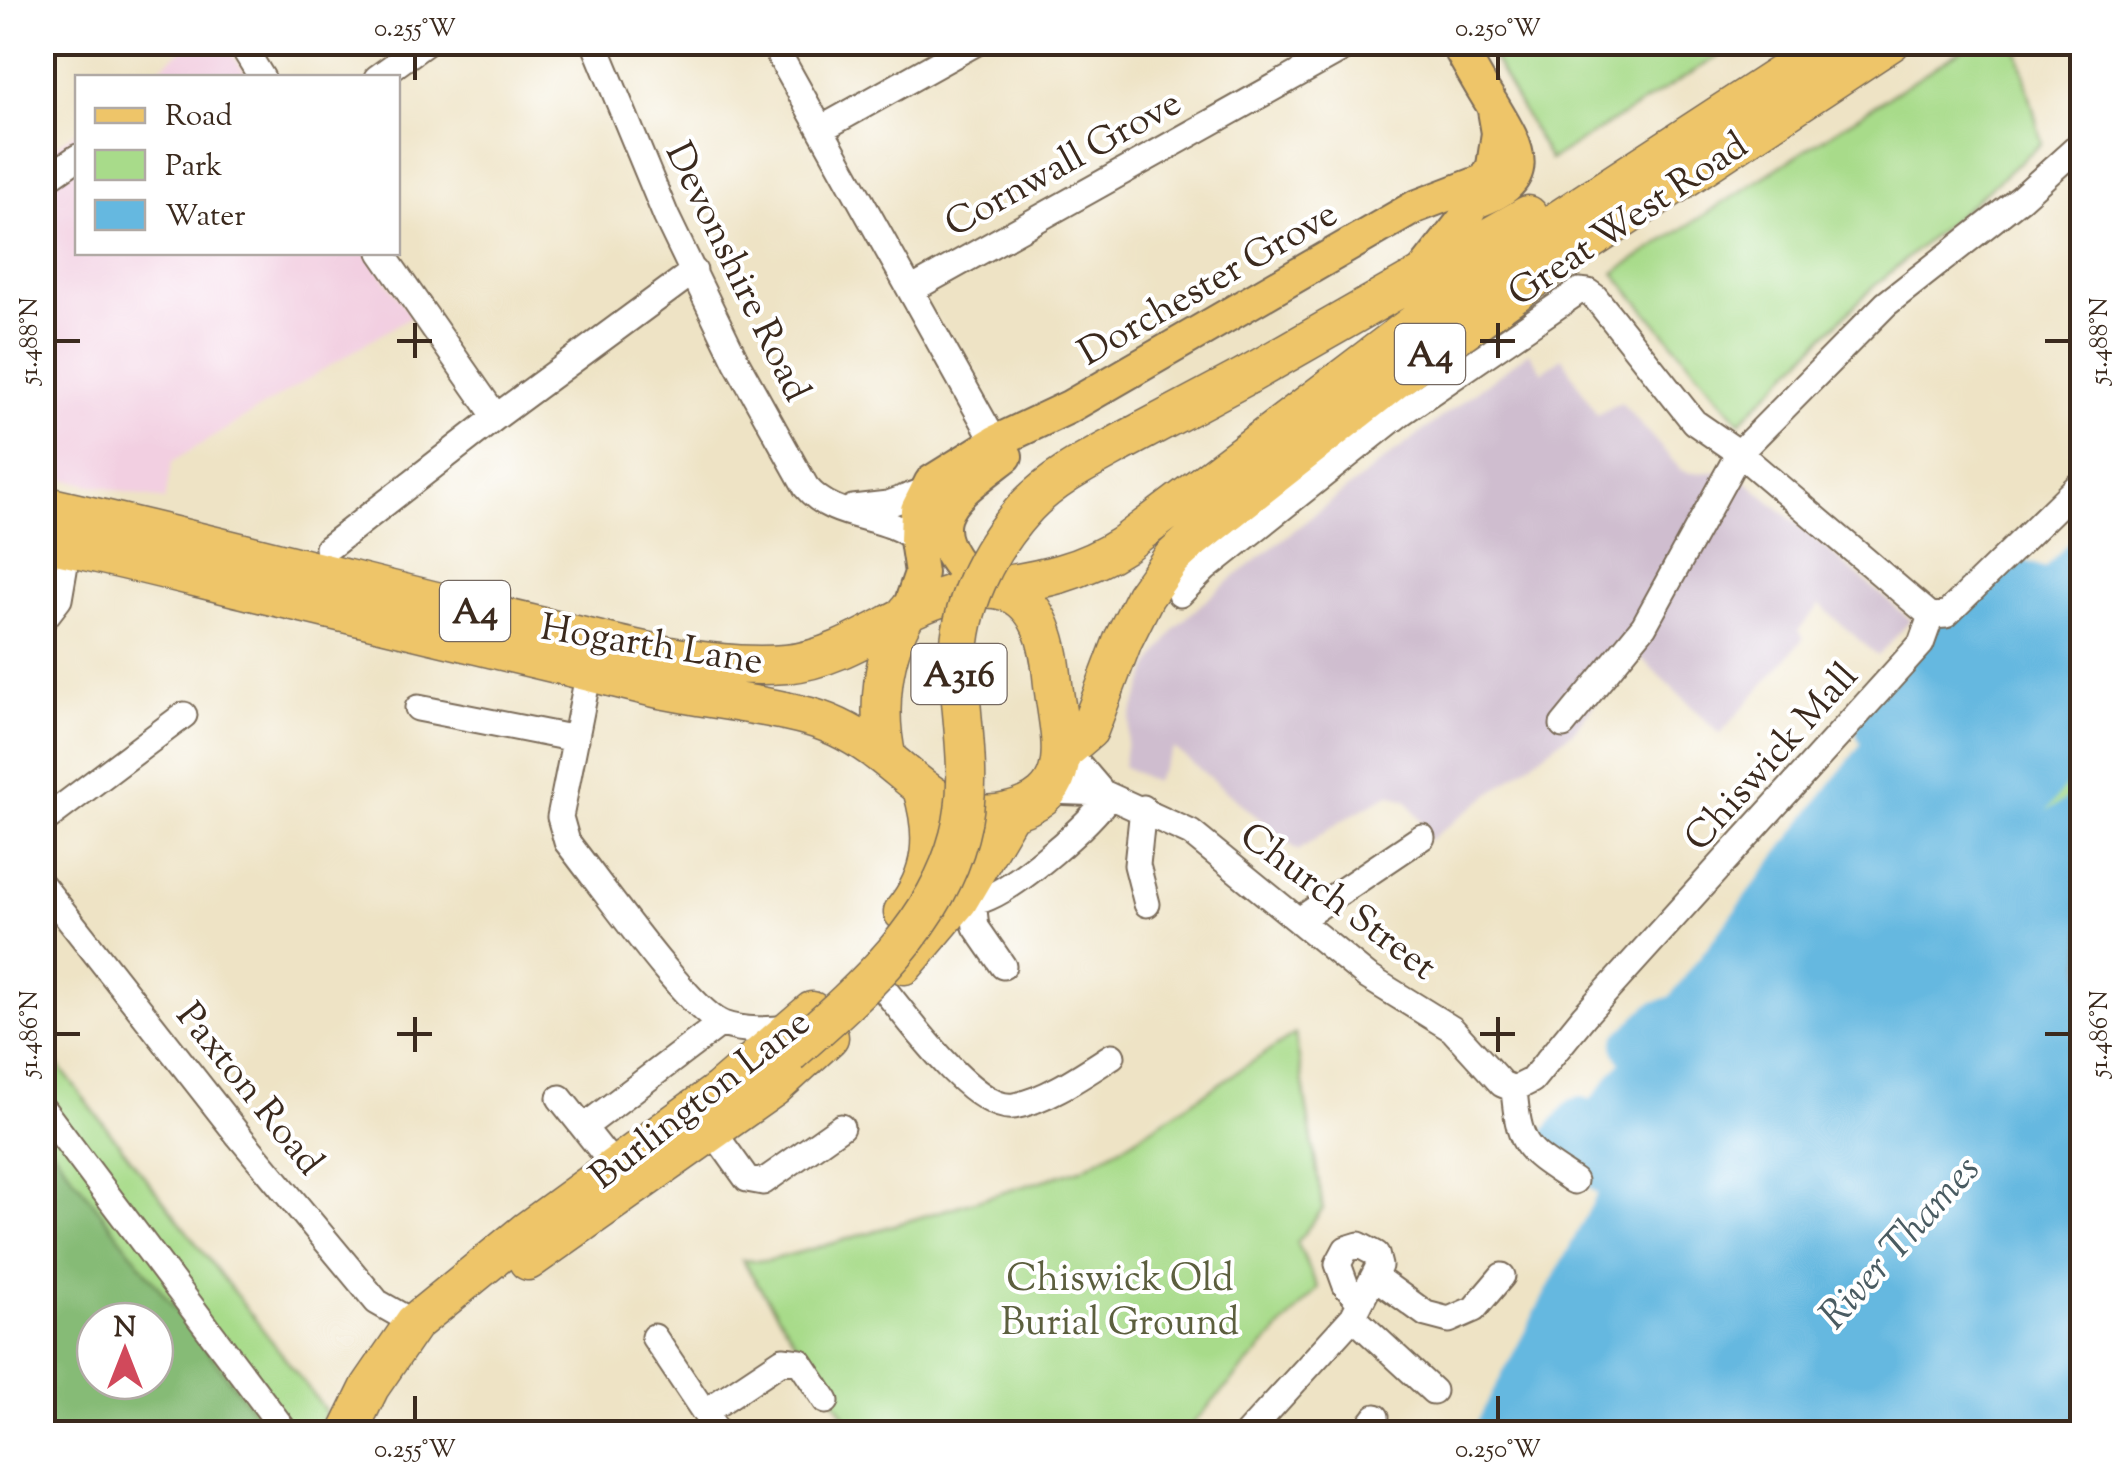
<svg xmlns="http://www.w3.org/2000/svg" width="2125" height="1476" font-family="'Sorts Mill Goudy',serif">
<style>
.built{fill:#f2cfe1}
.industrial{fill:#cfbdcf}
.green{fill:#a8db8a;stroke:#728254;stroke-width:2.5;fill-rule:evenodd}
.forest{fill:#86bb76;stroke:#60724a;stroke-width:2.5;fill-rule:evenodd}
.water{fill:#65b8e0;stroke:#50717f;stroke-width:2.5}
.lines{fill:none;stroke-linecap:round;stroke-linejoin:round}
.river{stroke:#65b8e0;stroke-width:38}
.minor-casing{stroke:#7a6b58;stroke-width:29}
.major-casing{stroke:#7a6b58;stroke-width:36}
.highway-casing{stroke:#7a6b58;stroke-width:41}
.minor{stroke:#fff;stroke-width:25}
.major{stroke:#eec569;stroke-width:32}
.highway{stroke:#eec569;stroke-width:38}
.highway-bridge-casing{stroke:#7a6b58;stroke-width:41;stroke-linecap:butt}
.highway-bridge{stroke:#eec569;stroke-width:38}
.ticks{fill:none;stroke:#3b2a1e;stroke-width:4}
.labels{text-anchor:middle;stroke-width:8;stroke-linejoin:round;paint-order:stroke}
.shield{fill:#fff;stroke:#766a62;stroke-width:2.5}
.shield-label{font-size:35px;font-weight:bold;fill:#3b2a1e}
.street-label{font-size:38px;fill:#3b2a1e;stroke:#fff}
.park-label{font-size:38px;fill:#5c5f3e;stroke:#fff}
.water-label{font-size:40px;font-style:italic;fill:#4a5c62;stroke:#fff}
.neatline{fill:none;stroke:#3b2a1e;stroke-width:4}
.ticks-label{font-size:25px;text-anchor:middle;fill:#3b2a1e}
</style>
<rect width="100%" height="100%" fill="#fff"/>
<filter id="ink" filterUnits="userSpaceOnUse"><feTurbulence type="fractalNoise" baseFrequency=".01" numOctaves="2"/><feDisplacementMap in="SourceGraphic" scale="20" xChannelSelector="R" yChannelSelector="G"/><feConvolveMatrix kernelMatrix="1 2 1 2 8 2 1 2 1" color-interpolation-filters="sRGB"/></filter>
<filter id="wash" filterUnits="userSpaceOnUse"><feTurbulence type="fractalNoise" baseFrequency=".0048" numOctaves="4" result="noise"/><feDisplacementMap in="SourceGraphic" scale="40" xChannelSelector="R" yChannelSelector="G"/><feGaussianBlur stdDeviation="2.25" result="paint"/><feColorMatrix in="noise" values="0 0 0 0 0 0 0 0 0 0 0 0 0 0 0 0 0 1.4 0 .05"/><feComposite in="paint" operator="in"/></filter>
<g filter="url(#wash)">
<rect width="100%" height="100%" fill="#eee3c5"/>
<!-- built -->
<path class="built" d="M192 42 224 43 248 77 146 78Z
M77 130 78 252 367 253 411 316 172 462 165 500 43 475 42 278 52 289 43 276V156Z"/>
<!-- industrial -->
<path class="industrial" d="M1529 352 1542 372 1562 357 1597 415 1621 402 1681 470 1691 473 1734 471 1911 620 1878 656 1820 605 1798 631 1804 637 1797 646 1720 734 1636 653 1573 731 1428 841 1421 821 1407 801 1390 794 1341 821 1298 851 1174 748 1154 782 1123 766 1131 716 1152 664 1176 627 1214 593 1383 461Z"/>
<!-- green -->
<path class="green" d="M1485 43H1740L1550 160Z
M1972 43H2016L2042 143 1872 288 1740 422 1614 273Z
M2082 731V811L2028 846H2006L2013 825Z
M1295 1034 1323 1209 1297 1242 1318 1288 1184 1433H856L742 1260 767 1261 834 1243 1081 1169 1133 1140Z
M42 1044 325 1410 321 1433H43ZM95 1321H155V1381H95Z"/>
<!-- forest -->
<path class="forest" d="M46 1141 266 1427 262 1433H43L42 1144ZM95 1321H155V1381H95Z"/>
<!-- water -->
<path class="water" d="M2082 556V731L2013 825 2006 846H2028L2082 811V1433L1492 1434 1622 1188 1559 1142 1580 1116 1596 1124 1646 1060 1632 1046 1659 1020 1681 1013 1886 743 1875 730 1921 658 1986 592 1996 597 2017 578 2050 590Z"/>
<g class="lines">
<!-- river -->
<path class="river" d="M2082 731 2013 825 2006 846H2028L2082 811
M1492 1434 1622 1188 1559 1142 1580 1116 1595 1125 1646 1060 1632 1046 1659 1020 1681 1013 1886 742 1875 730 1921 658 1986 592 1996 597 2017 578 2050 590 2082 556"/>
</g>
</g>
<g filter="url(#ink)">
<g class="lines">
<!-- minor casing -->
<g class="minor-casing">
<path id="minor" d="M240 42 262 78
M594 42 666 216 737 363 806 487C835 522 884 512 916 540
M772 42 995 442
M377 78 427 42
M821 129 977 42
M42 182 78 157
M381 252 496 417
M911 290 1355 42
M853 508 888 504 924 491
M328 548 496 417 694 271
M1180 594 1205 569 1401 413 1579 291 1588 292 1595 297 1694 422 1739 453 1931 616
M1931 616 1946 615 2082 482
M42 621 59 599 68 547
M589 671 560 817 567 842C597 879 687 1009 723 1024 745 1032 769 1030 792 1028
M418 708 576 739
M1563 725 1644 626 1739 453 1886 304 2021 198 2082 143
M1062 756 1080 766 1103 793
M1051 791 1103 793 1191 833 1368 977 1452 1029 1502 1084 1514 1089
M1143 808 1137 865 1147 904
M42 822 184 715
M42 885 239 1136 377 1302 414 1323
M958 901C969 902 979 902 989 897 1021 883 1089 825 1109 796
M973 902 976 927 1003 966
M1299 920 1422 837
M883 988C907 1017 975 1112 1014 1106 1047 1100 1084 1074 1112 1056
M1514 1089 1532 1080 1584 1016 1921 644 1931 616
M1514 1089C1519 1148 1526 1149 1574 1181
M560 1098 622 1176
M42 1108 287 1434
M584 1127 721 1023
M712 1130 747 1179 763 1182 841 1127
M1375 1277 1426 1314 1449 1320 1474 1309 1502 1276
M1353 1317 1433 1391
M654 1337 719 1434
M705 1412 783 1360 800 1362 826 1401
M1247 1434 1353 1317 1379 1266 1376 1254 1359 1245 1346 1249 1338 1264 1346 1286 1360 1302
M1363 1434 1376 1417"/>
</g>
<!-- major casing -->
<g class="major-casing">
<path id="major" d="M1456 42C1468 63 1479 84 1492 104 1521 152 1539 182 1469 204
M1425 269 1465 218 1493 166 1498 133 1494 110
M980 588C911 523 949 500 1006 456
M908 611 921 573 916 540 917 510 931 482 995 442 1069 407 1415 207 1483 181"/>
</g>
<!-- highway casing -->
<g class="highway-casing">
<path id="highway" d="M1248 375 1528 215
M42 505C206 541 368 586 531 624 609 643 705 671 786 664 829 660 867 636 905 616
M42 542C114 556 185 575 256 592 387 623 517 654 647 686 700 699 757 702 810 717 838 725 860 738 883 756 921 785 954 825 1008 812 1084 794 1057 732 1052 675 1042 573 986 575 908 611 881 653 876 712 887 759
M993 587C1041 580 1082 572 1123 545L1447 299 1557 221 1831 42
M1062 753 1089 730 1123 640 1145 596 1172 558 1194 538 1397 378 1559 261 1891 42
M903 912C934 874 936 835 922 789
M904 965 958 901 1011 811
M528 1261 773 1088 829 1037
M347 1434 370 1387 414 1323 528 1230 720 1090 812 1011"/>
</g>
<!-- minor -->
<use href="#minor" class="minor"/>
<!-- major -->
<use href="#major" class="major"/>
<!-- highway -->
<use href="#highway" class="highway"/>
<!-- highway-bridge casing -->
<g class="highway-bridge-casing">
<path id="highway-bridge" d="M789 1054C858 993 935 928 959 836 974 782 961 725 959 670 956 610 987 549 1027 506 1056 476 1092 459 1128 439 1168 418 1208 396 1248 375"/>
</g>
<!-- highway-bridge -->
<use href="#highway-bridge" class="highway-bridge"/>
</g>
</g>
<!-- ticks -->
<path class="ticks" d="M415 55V80M1498 55V80M415 323V358M1498 323V358M55 341H80M397 341H432M1480 341H1515M2045 341H2070M415 1017V1052M1498 1017V1052M55 1034H80M397 1034H432M1480 1034H1515M2045 1034H2070M415 1396V1421M1498 1396V1421"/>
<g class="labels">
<!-- shield labels -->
<g class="shield">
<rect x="1395" y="324" width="70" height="60" rx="8"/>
<rect x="440" y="581" width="70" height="60" rx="8"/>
<rect x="911.5" y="644" width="95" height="60" rx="8"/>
</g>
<g class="shield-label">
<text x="1430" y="366">A4</text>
<text x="475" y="623">A4</text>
<text x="959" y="686">A316</text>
</g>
<!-- street labels -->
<g class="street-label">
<text transform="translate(1062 162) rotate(-29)" y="13">Cornwall Grove</text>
<text transform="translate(1627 218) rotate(-34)" y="13">Great West Road</text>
<text transform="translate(739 271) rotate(64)" y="13">Devonshire Road</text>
<text transform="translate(1207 282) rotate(-30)" y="13">Dorchester Grove</text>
<text transform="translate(652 643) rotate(9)" y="13">Hogarth Lane</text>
<text transform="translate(1770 756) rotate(-48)" y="13">Chiswick Mall</text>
<text transform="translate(1339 900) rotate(37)" y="13">Church Street</text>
<text transform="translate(251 1088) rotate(51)" y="13">Paxton Road</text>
<text transform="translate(699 1098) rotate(-38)" y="13">Burlington Lane</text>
</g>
<!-- park labels -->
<g class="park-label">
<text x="1120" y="1290">Chiswick Old<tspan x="1120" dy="44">Burial Ground</tspan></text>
</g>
<!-- water labels -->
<g class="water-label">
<text transform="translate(1898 1241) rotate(-48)" y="14">River Thames</text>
</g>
</g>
<!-- margin -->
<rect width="2125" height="1476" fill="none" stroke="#fff" stroke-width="110"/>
<!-- legend -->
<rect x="75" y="75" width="325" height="180" fill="#ffffff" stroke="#b1aaa5" stroke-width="2.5"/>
<rect x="95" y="108" width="50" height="15" fill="#eec569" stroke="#b1aaa5" stroke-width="2.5"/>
<text x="165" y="125" font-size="30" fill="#3b2a1e">Road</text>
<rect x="95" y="150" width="50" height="30" fill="#a8db8a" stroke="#b1aaa5" stroke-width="2.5"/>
<text x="165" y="175" font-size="30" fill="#3b2a1e">Park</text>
<rect x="95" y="200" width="50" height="30" fill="#65b8e0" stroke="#b1aaa5" stroke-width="2.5"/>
<text x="165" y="225" font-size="30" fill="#3b2a1e">Water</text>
<!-- north arrow -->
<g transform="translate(125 1351)"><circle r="48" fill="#ffffff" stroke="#b1aaa5" stroke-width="2.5"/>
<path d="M0-8L18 38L0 25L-18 38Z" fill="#d1495b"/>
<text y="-15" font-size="28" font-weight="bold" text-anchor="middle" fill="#3b2a1e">N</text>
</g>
<rect x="55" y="55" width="2015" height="1366" class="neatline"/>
<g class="ticks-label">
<text x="415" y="36">0.255°W</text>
<text x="1498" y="36">0.250°W</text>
<text transform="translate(28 341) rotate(-90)" y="9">51.488°N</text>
<text transform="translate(2098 341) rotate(-90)" y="9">51.488°N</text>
<text transform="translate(28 1034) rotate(-90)" y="9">51.486°N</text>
<text transform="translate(2098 1034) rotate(-90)" y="9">51.486°N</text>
<text x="415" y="1457">0.255°W</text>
<text x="1498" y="1457">0.250°W</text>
</g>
</svg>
